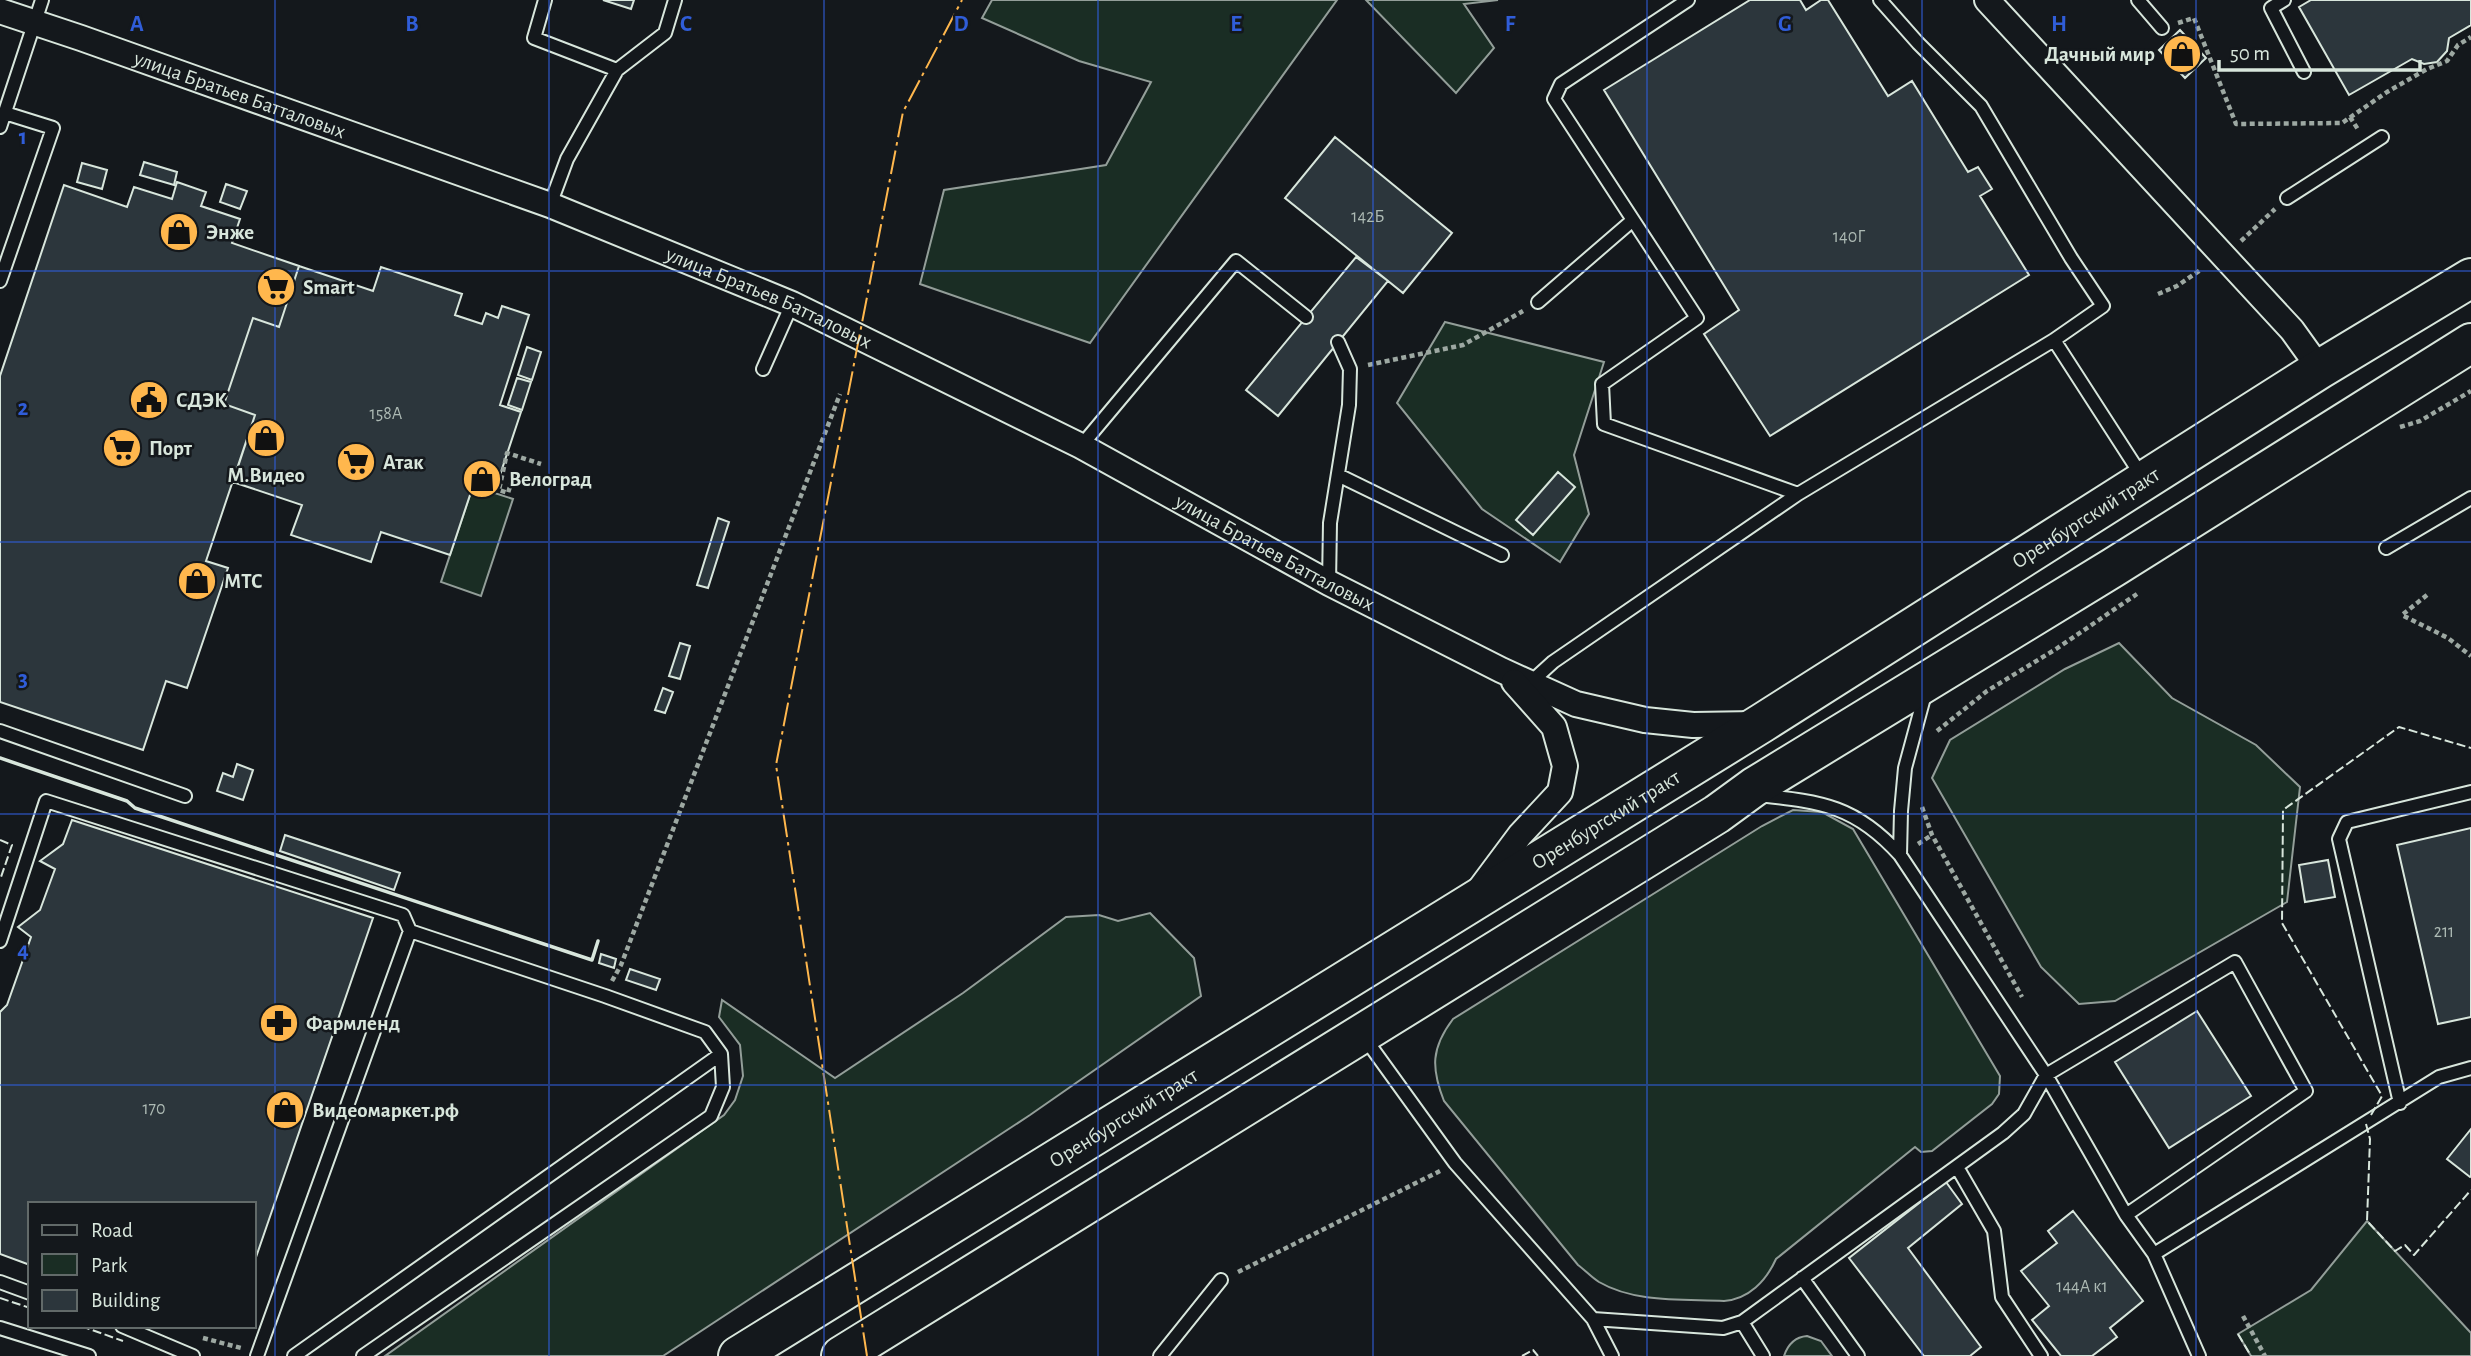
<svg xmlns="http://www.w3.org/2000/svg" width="2471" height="1356" font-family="'Alegreya Sans',sans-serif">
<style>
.green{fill:#1a2d24;stroke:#939e99;stroke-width:2}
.building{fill:#2c363c;stroke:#d8e6dc;stroke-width:2}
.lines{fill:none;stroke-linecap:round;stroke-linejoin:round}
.service-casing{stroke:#d8e6dc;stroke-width:16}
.minor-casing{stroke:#d8e6dc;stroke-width:28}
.primary-casing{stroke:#d8e6dc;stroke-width:42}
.path{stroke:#9da8a2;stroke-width:4.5;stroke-dasharray:5 3.5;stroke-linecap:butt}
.service{stroke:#14181c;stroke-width:12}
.minor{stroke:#14181c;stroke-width:24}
.primary{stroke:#14181c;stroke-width:38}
.fence{stroke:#d8e6dc;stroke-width:2;stroke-dasharray:9 3.5;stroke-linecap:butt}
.wall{stroke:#d8e6dc;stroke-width:3.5}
.power{stroke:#ffb74d;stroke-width:2;stroke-dasharray:24 5 3.5 5;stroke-linecap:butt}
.grid{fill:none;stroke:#305dd8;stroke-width:2;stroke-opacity:0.55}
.labels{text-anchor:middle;stroke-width:5;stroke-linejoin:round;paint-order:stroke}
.number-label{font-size:18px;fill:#adbab4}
.poi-label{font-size:21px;font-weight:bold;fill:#d8e6dc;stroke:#14181c;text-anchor:start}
.street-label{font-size:21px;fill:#d8e6dc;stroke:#14181c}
.grid-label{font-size:23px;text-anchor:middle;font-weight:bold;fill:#305dd8;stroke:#14181c;stroke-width:5;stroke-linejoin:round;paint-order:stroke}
</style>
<rect width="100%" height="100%" fill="#14181c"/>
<!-- green -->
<path class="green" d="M992 0H1337L1090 343 920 284 944 190 1106 165 1151 82 1079 61 982 18Z
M1366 0H1498L1464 4 1494 48 1456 93Z
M1445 322 1604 362 1574 455 1589 514 1560 562 1482 509 1397 403Z
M473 486 513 499 481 596 441 582Z
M2119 643 2172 698 2256 745 2300 787 2287 902 2115 1001 2079 1004 2041 967 1932 778 1950 740 2065 669Z
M1793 810 1822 812 1853 829 2000 1076 1999 1094 1992 1104 1932 1151 1921 1152 1915 1147 1776 1259C1766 1281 1749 1299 1724 1301 1683 1299 1635 1303 1599 1282 1591 1277 1585 1270 1578 1265L1444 1101C1431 1068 1431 1048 1453 1019L1762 826Z
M1150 913 1194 958 1201 996 1030 1115 663 1356H385L724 1115 735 1100 743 1076 740 1045 719 1017 722 1000 835 1078 963 993 1066 917 1099 915 1118 921Z
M2367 1221 2471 1333V1356H2251L2238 1334 2311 1290Z
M1807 1336 1821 1341 1832 1356H1784C1788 1344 1795 1337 1807 1336Z"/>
<!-- building -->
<path class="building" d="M603 0H634L631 9Z
M1750 0H1800L1806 10 1821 0H1828L1888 96 1912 81 1968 172 1978 167 1992 189 1980 196 2029 275 1770 436 1704 334 1739 310 1604 90Z
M2311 0H2471V25L2449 38 2447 51 2437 62 2424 64 2412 59 2349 95 2299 7Z
M2180 30 2206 58 2185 78 2159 50Z
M1335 137 1452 233 1403 293 1285 198Z
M144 162 177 172 174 185 140 175Z
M82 163 107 170 102 189 77 182Z
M177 182 206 192 201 206 240 219 232 243 299 266 279 327 253 318 224 404 255 415 206 561 228 568 187 688 166 681 143 750 0 702V376L64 185 127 207 134 187 172 199Z
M226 184 247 191 240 209 220 202Z
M1356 257 1388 281 1278 416 1246 390Z
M299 266 373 291 381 267 462 294 455 315 482 324 486 313 498 318 502 306 529 315 500 405 521 412 494 493 473 486 450 555 381 532 371 562 291 535 302 505 233 482 255 415 224 404 253 318 279 327Z
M527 347 541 352 532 380 518 375Z
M517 378 531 382 522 410 508 405Z
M1558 472 1575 487 1533 535 1516 520Z
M718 518 729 522 708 588 697 585Z
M680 643 690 646 680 679 669 676Z
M663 688 673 692 665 713 655 710Z
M237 764 253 770 243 800 217 791 223 773 233 777Z
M72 820 373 918 254 1263V1204H30V1265L0 1254V1012L7 1005 31 937 18 927 40 910 55 869 40 861 63 844Z
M2471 828V1017L2438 1024 2397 845Z
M285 835 400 873 394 890 280 851Z
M2328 860 2335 897 2305 902 2299 865Z
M601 954 616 959 614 968 599 963Z
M630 969 660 979 656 990 626 980Z
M2197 1011 2251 1096 2169 1148 2115 1062Z
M2471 1129V1176L2470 1177 2447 1159Z
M1946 1182 1962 1204 1908 1248 1981 1347 1970 1356H1924L1849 1258Z
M2073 1211 2143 1301 2110 1328 2117 1337 2092 1356H2061L2032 1320 2049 1306 2021 1271 2057 1243 2048 1231Z"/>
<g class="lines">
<!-- service casing -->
<g class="service-casing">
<path id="service" d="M545 0 534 38 617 70 567 159 550 205
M1688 0 1561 84 1554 99 1697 318 1602 384 1604 424 1798 494
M2138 0 2162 28
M2284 0 2271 8 2304 72
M617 70 665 33 675 0
M0 127 42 0
M2287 198 2382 137
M0 281 53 128 5 113
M1538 302 1633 220
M2054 340 2143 478
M763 369 792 304
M1081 446 1236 261 1306 317
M1338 475 1502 555
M2386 548 2471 498
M1329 583 1330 523 1349 405 1350 369 1338 342
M1530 683 1553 662 1798 494 2054 340 2103 306 2071 258 1981 106 1918 43 1880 0
M0 731 185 796
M1758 795C1821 802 1855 805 1900 855L2046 1075 2126 1215 2154 1254 2199 1356
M1900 855 1901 811 1905 768 1925 694
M0 941 46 801 403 915 410 931
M1364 1037 1455 1163 1593 1319 1612 1356
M2400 1103 2339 839 2347 822 2471 792
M1957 1167 1994 1231 2002 1297 2041 1356
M2154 1254 2439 1077 2471 1068
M1802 1278 1858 1356
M0 1282 30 1293
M1593 1319 1723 1328 1742 1322 2003 1133 2024 1114 2046 1075 2235 962 2306 1091 2126 1215
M1742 1322 1763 1356
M122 1326 193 1356
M0 1328 89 1356
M257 1356 410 931 605 996 705 1032 721 1054 723 1087 711 1116 363 1356
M294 1356 721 1054
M1160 1356 1221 1280"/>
</g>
<!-- minor casing -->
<g class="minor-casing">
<g id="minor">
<path d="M1987 0 2292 330 2320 369"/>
<path id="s1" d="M0 11 81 38 550 205 792 304 1081 446 1329 583 1501 670 1576 704 1645 720 1693 725 1756 724"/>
<path d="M1479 890 1520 835 1560 792 1565 766 1554 727 1514 682"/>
</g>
</g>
<!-- primary casing -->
<g class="primary-casing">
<g id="primary">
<path id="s2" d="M738 1356 1762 723 2320 369 2471 278"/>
<path d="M841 1356 1717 814 1754 787 2114 567 2471 343"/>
</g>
</g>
<!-- path -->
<path class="path" d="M2178 23 2194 18 2236 124 2342 123 2387 92 2427 69 2447 61 2458 45 2471 37
M2350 117 2359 131
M2241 241 2275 209
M2158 294 2177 286 2202 269
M1368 365 1463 345 1523 311
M2400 427 2420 421 2471 391
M535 484 513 477 508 493 499 490 507 453 541 464
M2427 595 2402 615 2448 638 2471 656
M1937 731 1987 691 2056 649 2137 594
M1922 807 1932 835 2022 997
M1918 844 1932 835
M612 981 621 965 840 394
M1238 1272 1440 1171
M2243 1316 2265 1356
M203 1338 241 1348"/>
<!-- service -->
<use href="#service" class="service"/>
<!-- minor -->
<use href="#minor" class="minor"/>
<!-- primary -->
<use href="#primary" class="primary"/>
<!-- fence -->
<path class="fence" d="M0 840 12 845 0 880
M2371 1115 2382 1096 2282 923 2283 810 2399 727 2471 748
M2366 1124 2370 1139 2367 1221 2395 1251 2405 1245 2414 1255 2471 1190
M0 1298 30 1308
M81 1326 123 1341
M2238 1334 2251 1356
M1522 1356 1533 1350 1538 1356"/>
<!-- wall -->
<path class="wall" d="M0 758 127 801 135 808 592 960 598 941"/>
<!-- power -->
<path class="power" d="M867 1356 776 765 903 112 962 0"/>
</g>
<!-- grid -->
<path class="grid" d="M275 0V1356M549 0V1356M824 0V1356M1098 0V1356M1373 0V1356M1647 0V1356M1922 0V1356M2196 0V1356M0 271H2471M0 542H2471M0 814H2471M0 1085H2471"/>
<!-- icons -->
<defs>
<g id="shop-disc" transform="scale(2.0125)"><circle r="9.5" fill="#ffb74d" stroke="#14181c"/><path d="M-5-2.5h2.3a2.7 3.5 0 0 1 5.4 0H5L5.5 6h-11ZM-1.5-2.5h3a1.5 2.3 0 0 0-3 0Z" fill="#111"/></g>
<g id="supermarket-disc" transform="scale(2.0125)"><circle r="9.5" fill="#ffb74d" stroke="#14181c"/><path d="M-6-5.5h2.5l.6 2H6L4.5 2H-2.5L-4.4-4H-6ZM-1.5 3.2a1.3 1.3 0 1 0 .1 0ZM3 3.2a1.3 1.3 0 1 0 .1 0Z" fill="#111"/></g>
<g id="civic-disc" transform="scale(2.0125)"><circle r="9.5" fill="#ffb74d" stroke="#14181c"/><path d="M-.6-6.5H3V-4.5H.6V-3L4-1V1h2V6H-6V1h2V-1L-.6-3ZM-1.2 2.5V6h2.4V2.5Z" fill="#111"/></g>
<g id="pharmacy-disc" transform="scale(2.0125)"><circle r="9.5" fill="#ffb74d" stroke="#14181c"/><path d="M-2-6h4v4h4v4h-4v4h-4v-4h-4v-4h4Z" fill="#111"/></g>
</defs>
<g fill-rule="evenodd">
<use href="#shop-disc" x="2182" y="54"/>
<use href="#shop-disc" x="179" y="232"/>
<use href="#supermarket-disc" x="276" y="287"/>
<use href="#civic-disc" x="149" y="400"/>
<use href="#shop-disc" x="266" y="438"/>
<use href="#supermarket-disc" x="122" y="448"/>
<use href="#supermarket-disc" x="356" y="462"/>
<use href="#shop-disc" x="482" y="479"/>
<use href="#shop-disc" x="197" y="581"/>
<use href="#pharmacy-disc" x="279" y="1023"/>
<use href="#shop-disc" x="285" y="1110"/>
</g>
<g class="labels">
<!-- number labels -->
<g class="number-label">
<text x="1368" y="222">142Б</text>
<text x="1849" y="242">140Г</text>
<text x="386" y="419">158А</text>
<text x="2444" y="937">211</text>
<text x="154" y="1114">170</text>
<text x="2082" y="1292">144А к1</text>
</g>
<!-- poi labels -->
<g class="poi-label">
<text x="2155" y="61" text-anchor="end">Дачный мир</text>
<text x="206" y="239">Энже</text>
<text x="303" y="294">Smart</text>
<text x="176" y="407">СДЭК</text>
<text x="149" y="455">Порт</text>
<text x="383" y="469">Атак</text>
<text x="266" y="482" text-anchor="middle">М.Видео</text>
<text x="509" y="486">Велоград</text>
<text x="224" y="588">МТС</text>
<text x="306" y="1030">Фармленд</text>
<text x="312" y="1117">Видеомаркет.рф</text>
</g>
<!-- street labels -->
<g class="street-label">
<text dy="7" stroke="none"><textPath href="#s1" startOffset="254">улица Братьев Батталовых</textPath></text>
<text dy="7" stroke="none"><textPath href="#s1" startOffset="821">улица Братьев Батталовых</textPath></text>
<text dy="7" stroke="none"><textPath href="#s2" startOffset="1587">Оренбургский тракт</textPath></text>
<text dy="7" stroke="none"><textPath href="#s1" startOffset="1388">улица Братьев Батталовых</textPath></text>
<text dy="7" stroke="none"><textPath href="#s2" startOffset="1020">Оренбургский тракт</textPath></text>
<text dy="7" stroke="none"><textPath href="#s2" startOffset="453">Оренбургский тракт</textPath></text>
</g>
</g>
<g class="grid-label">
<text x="137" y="31">A</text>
<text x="412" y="31">B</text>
<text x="686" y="31">C</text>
<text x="961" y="31">D</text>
<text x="1236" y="31">E</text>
<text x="1510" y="31">F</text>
<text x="1785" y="31">G</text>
<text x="2059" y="31">H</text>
<text x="23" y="144">1</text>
<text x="23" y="415">2</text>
<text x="23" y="686">3</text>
<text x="23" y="957">4</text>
</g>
<!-- legend -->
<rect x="28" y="1202" width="228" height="126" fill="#14181c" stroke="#626a69" stroke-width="2"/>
<rect x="42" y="1225" width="35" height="10" fill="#14181c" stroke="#626a69" stroke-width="2"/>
<text x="91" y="1237" font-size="21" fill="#d8e6dc">Road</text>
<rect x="42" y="1254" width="35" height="21" fill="#1a2d24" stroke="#626a69" stroke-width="2"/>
<text x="91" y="1272" font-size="21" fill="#d8e6dc">Park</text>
<rect x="42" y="1290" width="35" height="21" fill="#2c363c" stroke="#626a69" stroke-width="2"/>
<text x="91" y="1307" font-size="21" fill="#d8e6dc">Building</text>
<!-- scale -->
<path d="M2219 60v10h201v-10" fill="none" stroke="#d8e6dc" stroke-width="3.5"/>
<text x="2230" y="60" font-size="21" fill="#d8e6dc" stroke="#14181c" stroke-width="5" paint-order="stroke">50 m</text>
</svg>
